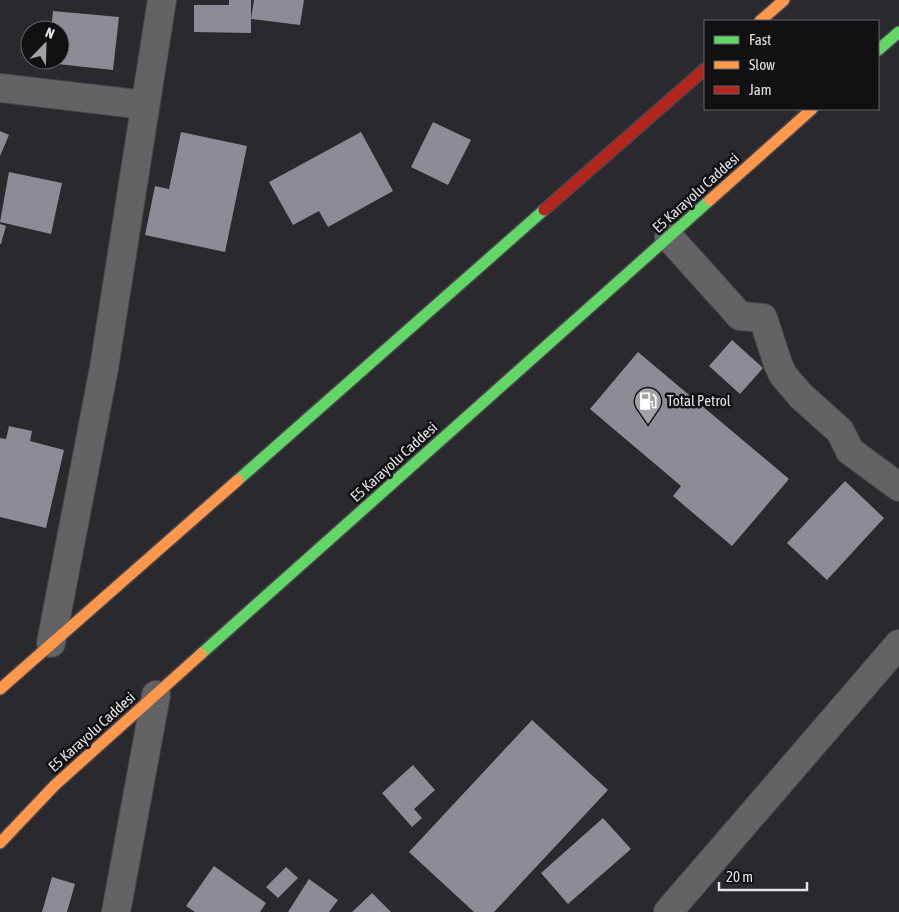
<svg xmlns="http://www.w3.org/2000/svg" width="899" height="912" font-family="'Asap Condensed',sans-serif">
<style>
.building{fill:#8d8b96}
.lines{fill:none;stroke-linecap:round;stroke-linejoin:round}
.street-casing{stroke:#48474c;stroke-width:30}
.fast-casing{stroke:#48474c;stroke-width:14}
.slow-casing{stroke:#48474c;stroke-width:14}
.jam-casing{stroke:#48474c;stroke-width:14}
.street{stroke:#636366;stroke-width:28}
.fast{stroke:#63d668;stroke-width:11}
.slow{stroke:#ff974d;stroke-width:11}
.jam{stroke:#b3261e;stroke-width:11}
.labels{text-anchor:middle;stroke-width:5;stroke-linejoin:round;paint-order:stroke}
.street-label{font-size:15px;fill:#e1e1e6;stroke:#111114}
.poi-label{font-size:15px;fill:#e1e1e6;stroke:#111114;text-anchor:start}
</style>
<rect width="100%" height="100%" fill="#29292e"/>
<!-- building -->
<path class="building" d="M229 0H251V33L194 32V5H229Z
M254 0H304L300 25 251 19Z
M53 11 119 17 113 70 48 63V60H60V30H51Z
M433 122 471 140 448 185 411 167Z
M0 131 9 135 0 156Z
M181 132 247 146 225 252 145 235 155 186 169 189Z
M361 132 393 191 328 227 319 211 293 225 269 182Z
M9 172 62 183 51 234 0 222Z
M0 224 6 226 1 244H0Z
M732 340 763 368 740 394 709 366Z
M638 352 789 479 732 546 673 496 681 486 590 409Z
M9 426 32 431 30 441 64 450 46 528 0 517V438L6 439Z
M845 481 884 518 827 580 787 543Z
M532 720 608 790 494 912H474L409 852Z
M413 765 435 790 414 809 422 818 412 827 382 793Z
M603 818 631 849 568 904 541 873Z
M214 866 266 903 260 912H195L186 906Z
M286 867 298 878 278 898 266 887Z
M52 877 75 884 67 912H42Z
M309 879 338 900 329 912H288Z
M372 893 391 912H352Z"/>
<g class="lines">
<!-- street casing -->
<g class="street-casing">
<path id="street" d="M0 88 145 105
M669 237 740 316 763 318 778 364 783 375 801 396 840 431 850 451 899 487
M51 643 104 368 162 0
M116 912 156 695
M668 912 899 644"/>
</g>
<!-- fast casing -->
<g class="fast-casing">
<path id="fast" d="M878 50 899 32
M238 480 544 210
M201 654 710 200"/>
</g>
<!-- slow casing -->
<g class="slow-casing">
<path id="slow" d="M760 21 784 0
M710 200 812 109
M0 689 238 480
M0 843 55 785 201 654"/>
</g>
<!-- jam casing -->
<g class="jam-casing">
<path id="jam" d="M544 210 705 69"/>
</g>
<!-- street -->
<use href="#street" class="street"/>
<!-- fast -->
<use href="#fast" class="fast"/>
<!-- slow -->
<use href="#slow" class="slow"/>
<!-- jam -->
<use href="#jam" class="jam"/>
</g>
<!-- icons -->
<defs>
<g id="fuel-pin" transform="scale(1.4375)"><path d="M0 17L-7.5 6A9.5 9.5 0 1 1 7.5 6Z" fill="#a1a1a6" stroke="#111114"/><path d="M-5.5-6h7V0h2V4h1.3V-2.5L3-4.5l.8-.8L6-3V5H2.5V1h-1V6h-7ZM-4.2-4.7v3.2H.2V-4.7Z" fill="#fff"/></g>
</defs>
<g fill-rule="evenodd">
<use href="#fuel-pin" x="648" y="401"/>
</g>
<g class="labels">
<!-- street labels -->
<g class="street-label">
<text transform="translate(696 193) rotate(-42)" y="5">E5 Karayolu Caddesi</text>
<text transform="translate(394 462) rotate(-42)" y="5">E5 Karayolu Caddesi</text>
<text transform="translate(92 732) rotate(-42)" y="5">E5 Karayolu Caddesi</text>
</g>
<!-- poi labels -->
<g class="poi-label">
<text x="667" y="406">Total Petrol</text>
</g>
</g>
<!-- legend -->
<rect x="704" y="20" width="175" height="90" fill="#111114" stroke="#646468"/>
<rect x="714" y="36" width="25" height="8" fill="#63d668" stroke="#646468"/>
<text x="749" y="45" font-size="15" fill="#e1e1e6">Fast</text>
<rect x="714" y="61" width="25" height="8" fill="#ff974d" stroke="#646468"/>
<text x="749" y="70" font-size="15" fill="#e1e1e6">Slow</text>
<rect x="714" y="86" width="25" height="8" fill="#b3261e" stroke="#646468"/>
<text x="749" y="95" font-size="15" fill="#e1e1e6">Jam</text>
<!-- north arrow -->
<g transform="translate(45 45) rotate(23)"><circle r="24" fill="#111114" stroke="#646468"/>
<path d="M0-4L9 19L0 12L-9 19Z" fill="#a1a1a6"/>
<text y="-8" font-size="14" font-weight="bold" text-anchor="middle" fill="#e1e1e6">N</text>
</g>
<!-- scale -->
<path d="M719 882v8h88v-8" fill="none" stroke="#e1e1e6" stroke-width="2.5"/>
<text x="726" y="882" font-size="15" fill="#e1e1e6" stroke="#111114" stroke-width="4" paint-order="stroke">20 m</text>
</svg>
